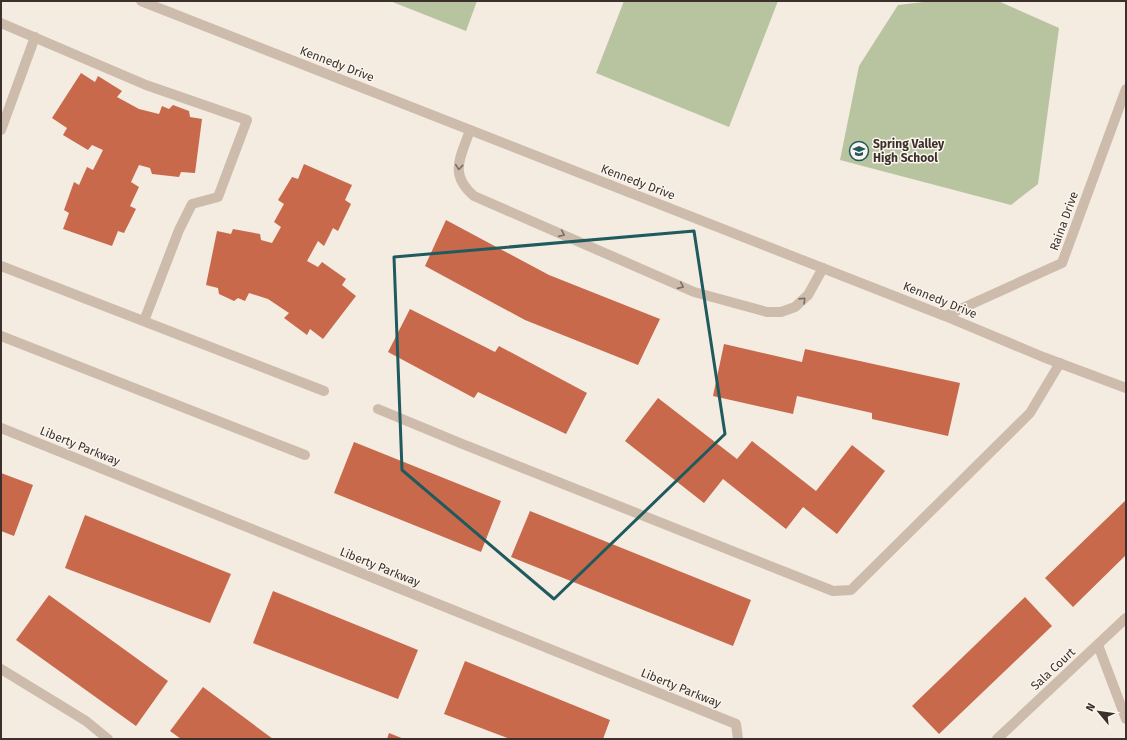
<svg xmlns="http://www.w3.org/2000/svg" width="1127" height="740" font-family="'Fira Sans',sans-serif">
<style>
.green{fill:#b8c4a0}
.building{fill:#c8694b}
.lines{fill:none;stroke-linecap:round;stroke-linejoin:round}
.lane{stroke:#cdbbac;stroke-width:10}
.street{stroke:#cdbbac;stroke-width:10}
.oneway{stroke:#7d6f65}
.marked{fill:none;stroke:#1f5a5e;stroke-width:3;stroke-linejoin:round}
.labels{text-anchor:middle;stroke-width:3;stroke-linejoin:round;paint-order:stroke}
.street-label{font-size:12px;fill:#3b302b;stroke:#fbf5ee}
.poi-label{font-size:12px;font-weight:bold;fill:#3b302b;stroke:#fbf5ee;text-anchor:start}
</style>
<rect width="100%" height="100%" fill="#f4ebe1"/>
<!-- green -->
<path class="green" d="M390 1H477L466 31Z
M624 1H778L729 127 596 73Z
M932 1H998L1059 28 1038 184 1011 205 840 160 859 66 898 5Z"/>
<!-- building -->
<path class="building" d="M81 73 95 82 98 76 122 91 117 97 139 109 159 114 162 106 169 109 173 105 189 111 190 117 202 119 195 173 181 172 179 177 152 174 150 168 139 165 131 182 139 187 130 206 136 209 124 233 118 231 112 246 63 229 69 213 64 210 74 182 79 185 87 167 93 170 103 150 92 145 88 150 63 135 67 128 52 118Z
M304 164 352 185 345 200 351 204 338 231 333 228 324 246 318 241 307 261 318 267 322 262 346 279 342 285 356 296 323 339 310 329 307 335 284 318 289 313 268 299 249 293 245 301 238 298 234 301 219 294 218 288 206 285 217 231 231 234 233 229 260 234 261 240 272 243 281 227 274 222 284 204 278 200 292 177 298 179Z
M446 220 549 275 660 319 638 365 525 320 425 266Z
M410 309 495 352 499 346 587 393 566 434 478 392 474 398 388 352Z
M724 344 802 362 805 349 960 383 948 436 872 419V413L797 396 793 414 713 396Z
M658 398 737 459 752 441 816 491 852 445 885 471 837 534 803 507 786 529 723 479 704 503 625 441Z
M354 442 501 501 481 552 334 493Z
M1 473 33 485 14 536 1 531Z
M1126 500V555L1073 607 1045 578Z
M530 511 751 600 733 646 511 557Z
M85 515 231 574 210 623 65 568Z
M273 591 418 650 398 699 253 643Z
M49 595 168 681 136 726 16 640Z
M1025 597 1052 626 939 734 912 706Z
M465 661 610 720 603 739H510L444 714Z
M203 687 273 739H181L170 731Z
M389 733 404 739H387Z"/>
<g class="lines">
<!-- lane -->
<path class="lane" d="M1 23 146 85 247 120 218 197 192 204 179 230 144 321
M1 130 35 37
M470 130C461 157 448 174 474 196L694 292 767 312H781L795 307 808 295 823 268
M1 266 324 391
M1 336 305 455
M378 409 460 443 833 591 851 590 1030 413 1060 363"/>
<!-- street -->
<path class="street" d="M141 1 945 316 1043 357 1126 388
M945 316 1062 263 1126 89
M1 428 736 724 738 739
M1098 645 1126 719
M1 669 86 721 108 739
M997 739 1126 618"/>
</g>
<!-- one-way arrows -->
<defs><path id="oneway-chevron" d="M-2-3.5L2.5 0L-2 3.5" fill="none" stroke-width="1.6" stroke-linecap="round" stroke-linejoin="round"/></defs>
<g class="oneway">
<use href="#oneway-chevron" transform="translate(459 167) rotate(96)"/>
<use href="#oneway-chevron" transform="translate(562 234) rotate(24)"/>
<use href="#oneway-chevron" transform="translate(681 286) rotate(24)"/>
<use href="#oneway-chevron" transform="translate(803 300) rotate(-44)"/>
</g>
<!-- marked area -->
<path class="marked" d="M694 231 725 434 554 599 402 470 394 257Z"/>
<!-- icons -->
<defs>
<g id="school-ring" transform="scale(1)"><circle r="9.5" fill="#fbf5ee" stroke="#1f5a5e" stroke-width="1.5"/><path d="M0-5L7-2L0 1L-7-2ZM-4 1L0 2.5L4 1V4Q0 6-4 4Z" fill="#1f5a5e"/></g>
</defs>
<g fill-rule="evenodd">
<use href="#school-ring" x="859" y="151"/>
</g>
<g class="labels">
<!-- street labels -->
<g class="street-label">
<text transform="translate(337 64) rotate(21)" y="4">Kennedy Drive</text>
<text transform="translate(638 182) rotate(21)" y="4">Kennedy Drive</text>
<text transform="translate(1064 221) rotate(-70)" y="4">Raina Drive</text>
<text transform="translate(940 300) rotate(22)" y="4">Kennedy Drive</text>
<text transform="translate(80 446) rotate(22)" y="4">Liberty Parkway</text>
<text transform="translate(380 567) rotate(22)" y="4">Liberty Parkway</text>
<text transform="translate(1053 669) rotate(-43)" y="4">Sala Court</text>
<text transform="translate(681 688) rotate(22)" y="4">Liberty Parkway</text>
</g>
<!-- poi labels -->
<g class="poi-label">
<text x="873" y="148">Spring Valley<tspan x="873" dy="14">High School</tspan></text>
</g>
</g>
<!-- border -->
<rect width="1127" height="740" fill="none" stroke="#3b302b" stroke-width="4"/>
<!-- north arrow -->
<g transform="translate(1099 712) rotate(299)" stroke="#fbf5ee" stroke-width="3" paint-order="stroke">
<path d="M0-3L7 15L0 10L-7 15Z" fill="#3b302b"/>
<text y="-6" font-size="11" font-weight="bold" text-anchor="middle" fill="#3b302b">N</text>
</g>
</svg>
